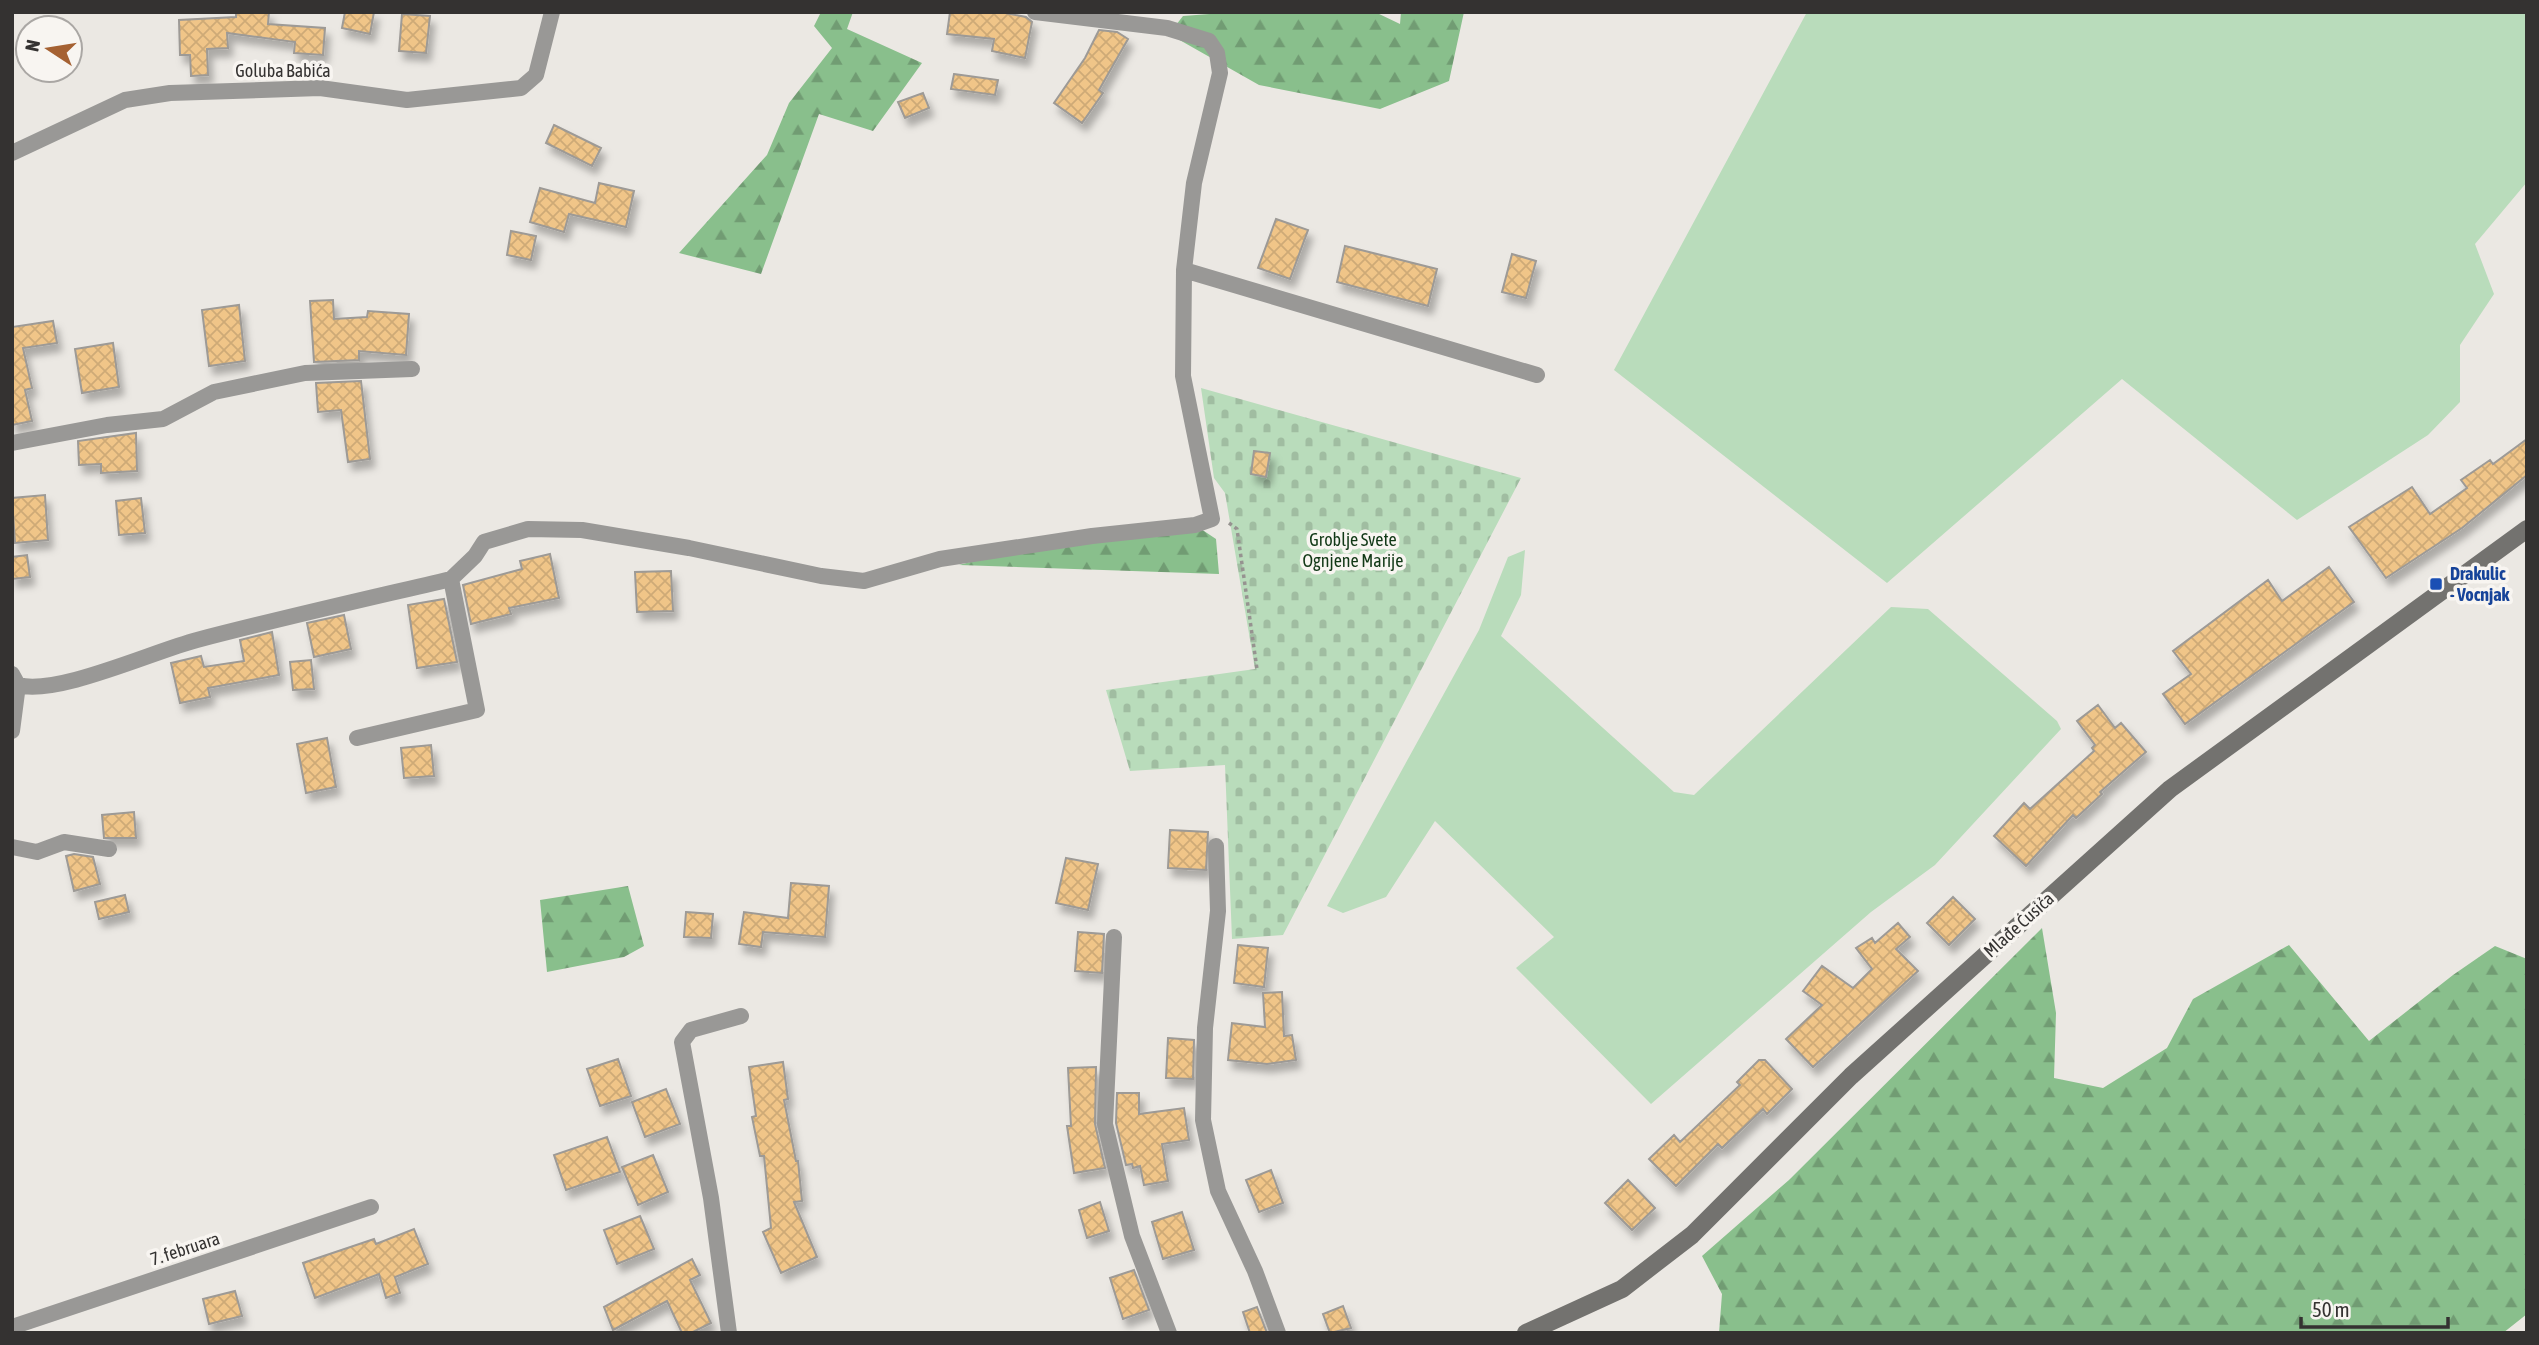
<svg xmlns="http://www.w3.org/2000/svg" width="2539" height="1345" font-family="'Asap Condensed',sans-serif">
<style>
.grass{fill:#b9dcbb}
.forest{fill:url(#forest-firs)}
.cemetery{fill:url(#cemetery-stones)}
.building{fill:url(#building-cross-hatch);stroke:#9d9a96;stroke-width:2;filter:url(#shadow)}
.lines{fill:none;stroke-linecap:round;stroke-linejoin:round}
.path{stroke:#969390;stroke-width:3.5;stroke-dasharray:3.5 3.5;stroke-linecap:butt}
.street{stroke:#999896;stroke-width:16}
.secondary{stroke:#73726f;stroke-width:18}
.transit-dot{fill:#1a4fb4;stroke:#f8f5f1;stroke-width:2.5}
.labels{text-anchor:middle;stroke-width:7;stroke-linejoin:round;paint-order:stroke}
.street-label{font-size:18px;fill:#343231;stroke:#f8f5f1}
.park-label{font-size:18px;fill:#113816;stroke:#f8f5f1}
.transit-label{font-size:18px;font-weight:bold;fill:#164399;stroke:#f8f5f1;text-anchor:start}
</style>
<defs>
<pattern id="forest-firs" width="22" height="20" patternUnits="userSpaceOnUse" patternTransform="scale(1.75)"><rect width="22" height="20" fill="#89bf8c"/><path d="M5 1l3.5 6h-7zM16 11l3.5 6h-7z" fill="#719c73"/></pattern>
<pattern id="cemetery-stones" width="16" height="16" patternUnits="userSpaceOnUse" patternTransform="scale(1.75)"><rect width="16" height="16" fill="#b9dcbb"/><path d="M2 7V4a2 2 0 0 1 4 0v3zM10 15v-3a2 2 0 0 1 4 0v3z" fill="#a0bda1"/></pattern>
<pattern id="building-cross-hatch" width="8" height="8" patternUnits="userSpaceOnUse" patternTransform="scale(1.75)"><rect width="8" height="8" fill="#f0c588"/><path d="M0 0l8 8M0 8l8-8" fill="none" stroke="#ceaa76"/></pattern>
<filter id="shadow"><feDropShadow dx="4.5" dy="8" stdDeviation="3.5" flood-color="#0004"/></filter>
</defs>
<rect width="100%" height="100%" fill="#ebe8e3"/>
<!-- grass -->
<path class="grass" d="M1807 12H2527V182L2475 244 2494 294 2460 345V402L2428 435 2297 520 2122 379 1887 583 1614 370Z
M1525 550 1521 595 1501 636 1674 792 1694 795 1891 607 1928 609 2057 721 2061 729 1935 865 1871 912 1651 1104 1516 968 1554 937 1435 821 1386 897 1343 913 1327 906 1479 630 1508 557Z"/>
<!-- forest -->
<path class="forest" d="M821 12H853L847 29 922 63 873 131 819 114 761 274 679 253 767 155 789 103 832 48 814 26Z
M1236 12H1375L1400 24 1401 12H1464L1449 81 1380 109 1259 85 1169 34 1183 16Z
M1195 525 1216 539 1219 574 959 565 1034 545Z
M628 886 644 946 624 957 547 972 540 900Z
M2042 928 2056 1013 2054 1078 2103 1088 2167 1048 2193 999 2289 945 2369 1041 2453 975 2495 946 2527 959V1314L2503 1333H1719L1722 1294 1702 1256 1789 1180Z"/>
<!-- cemetery -->
<path class="cemetery" d="M1201 388 1521 478 1283 935 1232 939 1225 765 1130 771 1106 690 1255 669 1225 493 1214 478Z"/>
<!-- building -->
<path class="building" d="M236 12H269L268 24 325 28 323 55 294 53 295 42 227 33 228 48 207 49 208 75 191 76 190 55H180L179 20 236 17Z
M345 12H374L370 34 342 28Z
M950 12H1000L1026 17 1032 22 1025 58 992 51 994 39 947 34Z
M402 14 430 16 426 53 399 51Z
M1099 30 1117 32 1128 39 1099 90 1103 93 1082 123 1054 103 1085 58Z
M954 74 998 80 995 95 951 89Z
M923 93 929 108 905 118 898 102Z
M554 125 601 148 592 166 546 143Z
M599 183 634 191 626 227 569 214 564 232 530 222 540 188 595 203Z
M1276 219 1308 230 1290 279 1258 268Z
M511 231 536 236 531 260 507 255Z
M1345 246 1437 269 1428 306 1337 282Z
M1512 254 1536 261 1526 298 1502 292Z
M333 300 334 319 367 317 368 311 409 314 406 355 359 351V360L314 362 310 301Z
M239 305 245 361 209 366 202 310Z
M53 321 57 343 23 348 32 388 25 390 32 421 12 425V327Z
M113 343 119 387 82 393 75 349Z
M361 381 370 459 348 462 341 410 318 412 316 383Z
M136 433 137 471 101 473V464L79 465 78 441Z
M2527 439V475L2462 528 2386 578 2349 527 2412 487 2430 514 2467 488 2461 480 2490 460 2493 464Z
M1254 451 1270 453 1266 477 1251 474Z
M45 495 48 540 15 543 12 498Z
M141 498 145 533 119 535 116 501Z
M550 554 559 598 509 608 511 614 471 624 463 585 522 569 520 561Z
M27 555 30 577 12 579V557Z
M2329 567 2354 602 2185 724 2163 694 2191 674 2173 651 2268 580 2282 601Z
M671 571 673 611 637 612 635 572Z
M444 599 457 662 417 668 408 605Z
M344 615 351 649 314 657 307 623Z
M272 632 279 675 208 688 210 697 180 703 171 663 201 656 204 667 244 661 240 640Z
M311 660 314 689 293 690 290 662Z
M2098 705 2115 728 2121 723 2146 752 2100 792 2102 794 2076 818 2073 815 2026 866 1994 836 2024 803 2030 809 2094 751 2092 748 2095 745 2077 721Z
M327 738 336 787 306 793 297 744Z
M431 745 434 776 404 778 401 748Z
M134 812 136 838H104L102 815Z
M1170 830 1208 832 1206 870 1168 868Z
M74 854 93 857 100 884 74 891 66 856Z
M1066 858 1098 864 1088 910 1056 903Z
M791 883 829 886 825 937 763 932 761 947 739 944 744 912 788 918Z
M125 895 129 912 99 919 95 902Z
M1953 897 1975 919 1949 945 1927 923Z
M686 912 713 914 711 938 684 937Z
M1898 923 1910 937 1896 949 1918 971 1813 1067 1786 1039 1822 1005 1803 991 1822 966 1853 988 1872 969 1856 948 1872 938 1875 943Z
M1078 932 1104 934 1102 973 1075 971Z
M1238 945 1268 948 1264 987 1234 983Z
M1282 992 1284 1036 1292 1035 1296 1060 1267 1064 1228 1060 1232 1023 1265 1027 1263 993Z
M1168 1038 1194 1040 1193 1079 1166 1078Z
M618 1059 631 1096 600 1106 587 1069Z
M1759 1060H1765L1792 1089 1767 1114 1763 1109 1722 1148 1718 1144 1676 1186 1649 1159 1674 1135 1680 1142 1740 1085 1737 1082Z
M783 1062 788 1099 784 1100 796 1161H798L802 1201 794 1202 817 1257 781 1273 763 1232 771 1228 764 1156H760L752 1117 756 1116 749 1067Z
M1096 1067 1095 1124 1105 1168 1074 1173 1067 1126H1071L1068 1068Z
M666 1089 680 1124 645 1137 632 1102Z
M1117 1093H1139V1114L1184 1108 1189 1140 1162 1144 1168 1181 1144 1185 1140 1166 1133 1168 1132 1164 1126 1165 1116 1123Z
M607 1137 620 1172 566 1190 554 1155Z
M653 1155 668 1192 638 1205 622 1167Z
M1271 1170 1283 1203 1259 1212 1246 1180Z
M1628 1180 1655 1208 1632 1230 1605 1203Z
M1100 1202 1109 1231 1087 1238 1079 1210Z
M1182 1212 1194 1250 1163 1259 1152 1222Z
M640 1216 654 1249 617 1264 604 1230Z
M414 1229 428 1264 395 1277 400 1293 386 1298 379 1274 315 1298 303 1263 374 1239 376 1244Z
M692 1259 700 1275 690 1280 711 1323 691 1333H682L667 1301 613 1330 604 1307Z
M1134 1270 1149 1310 1123 1319 1110 1278Z
M235 1291 242 1316 209 1324 203 1299Z
M1343 1306 1351 1328 1330 1333 1323 1314Z
M1257 1307 1267 1333H1250L1243 1312Z"/>
<g class="lines">
<!-- path -->
<path class="path" d="M1229 523 1237 529 1257 669"/>
<!-- street -->
<path class="street" d="M12 153 125 100 170 93 320 88 407 100 521 88 536 75 552 12
M1184 270 1537 375
M12 443 107 425 163 419 214 392 305 373 412 369
M12 674 18 685C57 696 154 651 197 640 281 618 366 599 451 579L475 556 484 542 528 529 582 530 689 548 821 576 864 581 940 559 1092 536 1195 525 1212 519 1183 376 1184 270 1194 183 1220 73 1217 53 1209 41 1167 28 1035 12
M12 731 18 685
M357 738 477 710 451 579
M1216 846 1218 911 1205 1028 1203 1120 1218 1191 1255 1271 1278 1333
M12 847 37 852 64 842 109 849
M1114 937 1105 1124 1132 1236 1169 1333
M12 1327 371 1207
M729 1333 711 1198 682 1042 691 1030 741 1016"/>
<!-- secondary -->
<path class="secondary" d="M1526 1333 1622 1289 1692 1235 1851 1076 2170 789 2527 529"/>
</g>
<!-- markers -->
<rect class="transit-dot" x="2429" y="577" width="14" height="14" rx="3.5"/>
<g class="labels">
<!-- street labels -->
<g class="street-label">
<text x="283" y="77">Goluba Babića</text>
<text transform="translate(2019 925) rotate(-42)" y="6">Mlađe Ćusića</text>
<text transform="translate(185 1249) rotate(-18)" y="6">7. februara</text>
</g>
<!-- park labels -->
<g class="park-label">
<text x="1353" y="546">Groblje Svete<tspan x="1353" dy="21">Ognjene Marije</tspan></text>
</g>
<!-- transit labels -->
<g class="transit-label">
<text x="2450" y="580">Drakulic<tspan x="2450" dy="21">- Vocnjak</tspan></text>
</g>
</g>
<!-- border -->
<rect width="2539" height="1345" fill="none" stroke="#343231" stroke-width="28"/>
<!-- north arrow -->
<g transform="translate(49 49) rotate(282)"><circle r="33" fill="#f8f5f1" stroke="#aaa7a4" stroke-width="2"/>
<path d="M0-5L12 26L0 18L-12 26Z" fill="#a56132"/>
<text y="-10" font-size="19" font-weight="bold" text-anchor="middle" fill="#343231">N</text>
</g>
<!-- scale -->
<path d="M2301 1317v10h147v-10" fill="none" stroke="#343231" stroke-width="3.5"/>
<text x="2312" y="1317" font-size="21" fill="#343231" stroke="#f8f5f1" stroke-width="5" paint-order="stroke">50 m</text>
</svg>
